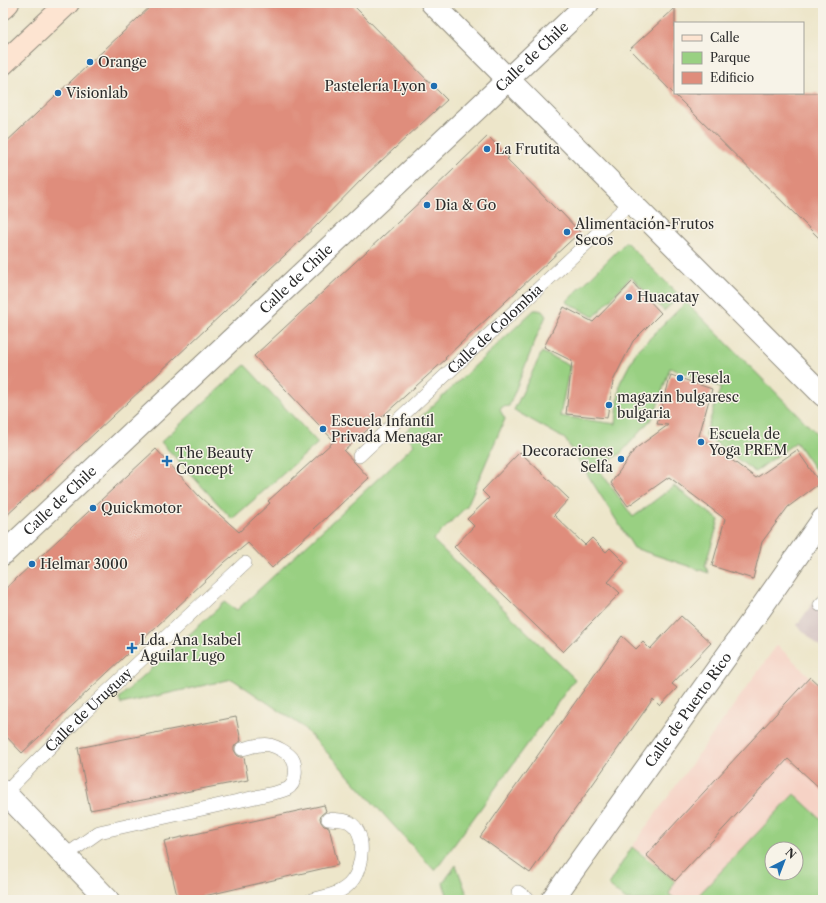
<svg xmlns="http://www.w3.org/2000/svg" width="826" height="903" font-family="'Libre Caslon Text',serif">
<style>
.built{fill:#f6d2c5;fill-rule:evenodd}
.industrial{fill:#d1bfbf}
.green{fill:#99d082;stroke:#627e56;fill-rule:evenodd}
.building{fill:#df8d7c}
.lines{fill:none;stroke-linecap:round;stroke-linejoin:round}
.lane-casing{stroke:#8c887a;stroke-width:14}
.street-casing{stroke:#8c887a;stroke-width:24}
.secondary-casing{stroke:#8c887a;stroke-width:24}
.lane{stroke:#fff;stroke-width:13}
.street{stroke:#fff;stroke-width:22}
.secondary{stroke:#fde4d1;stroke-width:22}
.poi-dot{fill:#1f6fb2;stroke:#f7f3e8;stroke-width:1.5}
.labels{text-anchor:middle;stroke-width:3;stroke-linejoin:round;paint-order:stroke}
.street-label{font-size:14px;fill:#2b2b2b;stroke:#f7f3e8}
.poi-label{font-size:14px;fill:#2b2b2b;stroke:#f7f3e8;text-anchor:start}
</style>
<rect width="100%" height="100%" fill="#f7f3e8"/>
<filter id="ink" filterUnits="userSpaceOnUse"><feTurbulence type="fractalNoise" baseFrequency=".025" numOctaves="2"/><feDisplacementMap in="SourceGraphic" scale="8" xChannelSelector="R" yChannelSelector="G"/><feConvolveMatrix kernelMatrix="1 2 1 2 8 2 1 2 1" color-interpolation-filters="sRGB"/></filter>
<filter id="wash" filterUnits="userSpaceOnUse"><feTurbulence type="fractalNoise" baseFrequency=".012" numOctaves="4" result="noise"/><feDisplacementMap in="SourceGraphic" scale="16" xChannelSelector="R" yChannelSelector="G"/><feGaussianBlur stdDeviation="0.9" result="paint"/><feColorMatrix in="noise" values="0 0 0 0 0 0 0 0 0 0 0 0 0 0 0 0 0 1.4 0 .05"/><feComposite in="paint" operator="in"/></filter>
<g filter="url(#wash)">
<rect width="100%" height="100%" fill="#ede6ca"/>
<!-- built -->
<path class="built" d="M777 645 823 689V900H676L669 894 675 881 646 855 632 847ZM772 849H796V873H772Z"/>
<!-- industrial -->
<path class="industrial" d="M815 600 823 607V650L797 625Z"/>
<!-- green -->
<path class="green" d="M626 242 680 296 664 311 631 277 594 317 566 302Z
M686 302 823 440V481L796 442 755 472 705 435 721 387 670 368 654 416 620 454 598 468 633 517 674 486 719 520 705 566 709 573 634 548 565 439 514 410 542 352 570 366 560 416 616 424 620 383 636 352Z
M534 310H538L542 311 546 316 537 336 509 406 502 407 500 410 505 419 467 506 433 540 575 679 435 871 335 761 302 726 232 679 121 704 119 698 225 602 237 610 414 445 405 432Z
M245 365 318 443 232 519 161 442Z
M794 794 823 821V900H694ZM772 849H796V873H772Z
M632 847 675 881 669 894 676 900H626L608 885Z
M456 865 469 900H449L443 883Z"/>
<g id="blocks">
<!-- building -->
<path class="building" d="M154 3H351L447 100 368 173 316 226 3 519V145Z
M675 8V93H817L823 99V242L673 93 630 49Z
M488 136 509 158 507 159 559 212 560 211 580 232 445 358 446 359 344 451 369 478 272 568 248 543 225 562 22 753 3 733V591L156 449 200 497 239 532 270 503 268 501 334 441 254 356 424 198Z
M632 282 661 313 633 341 613 381 607 418 566 414 572 361 544 347 564 307 593 322Z
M671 375 712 389 699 436 733 461 756 478 797 450 820 483 788 507 762 542 753 579 712 566 725 519 669 477 628 506 611 483 635 449 668 425 657 424Z
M520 452 569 499 554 515 585 545 592 538 606 552 610 548 625 563 608 582 620 593 563 652 454 547 474 526 467 519 489 498 482 491Z
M681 616 711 643 672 684 677 688 660 706 653 699 530 873 480 837 622 636 636 649 643 642 650 649Z
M810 677 823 689V791L788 759 675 881 646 855Z
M236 717 241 741 236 744 234 747V750L237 755 240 757H244L248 780 90 810 78 748Z
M324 805 326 811 321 815 320 818 321 822 324 826 329 827 338 865 187 900H178L164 841Z"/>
</g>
</g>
<g filter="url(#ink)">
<use href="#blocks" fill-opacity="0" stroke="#8c887a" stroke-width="1"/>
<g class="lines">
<!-- lane casing -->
<g class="lane-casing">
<g id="lane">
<path id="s1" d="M359 456 631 202"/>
<path d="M820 605 823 602"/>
<path id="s2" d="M5 793 79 718 245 563"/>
<path d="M65 856 99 832 278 792C281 791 285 790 287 789 297 784 297 766 292 758 287 752 277 747 270 745 261 743 251 747 242 749"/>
<path d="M518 892 529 900"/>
<path d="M311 900C326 896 342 894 352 881 363 867 367 832 349 822 343 819 334 820 328 819"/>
</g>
</g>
<!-- street casing -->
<g class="street-casing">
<g id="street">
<path d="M432 3 823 395"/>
<path id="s3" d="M3 554 479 107 588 3"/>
<path d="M3 791 108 900"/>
<path id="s4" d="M552 900 761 608 823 519"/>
</g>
</g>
<!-- secondary casing -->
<g class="secondary-casing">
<path id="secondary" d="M3 8 8 3
M3 64 68 3"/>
</g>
<!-- lane -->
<use href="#lane" class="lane"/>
<!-- street -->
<use href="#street" class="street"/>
<!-- secondary -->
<use href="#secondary" class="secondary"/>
</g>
</g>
<!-- markers -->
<g class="poi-dot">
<circle cx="90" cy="62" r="4"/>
<circle cx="434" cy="86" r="4"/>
<circle cx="58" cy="93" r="4"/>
<circle cx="487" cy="149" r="4"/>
<circle cx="427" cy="205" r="4"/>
<circle cx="567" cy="232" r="4"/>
<circle cx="629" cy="297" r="4"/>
<circle cx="680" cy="378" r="4"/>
<circle cx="609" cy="405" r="4"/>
<circle cx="323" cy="429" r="4"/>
<circle cx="701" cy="442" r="4"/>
<circle cx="621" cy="459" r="4"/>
<path d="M165 455h4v4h4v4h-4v4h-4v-4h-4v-4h4z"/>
<circle cx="93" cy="508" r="4"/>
<circle cx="32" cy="564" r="4"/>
<path d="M130 642h4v4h4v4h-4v4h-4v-4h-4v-4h4z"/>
</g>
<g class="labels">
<!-- street labels -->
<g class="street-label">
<text dy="5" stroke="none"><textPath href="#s3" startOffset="726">Calle de Chile</textPath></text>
<text dy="5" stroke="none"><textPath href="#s3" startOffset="402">Calle de Chile</textPath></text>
<text dy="5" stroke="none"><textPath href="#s1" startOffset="186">Calle de Colombia</textPath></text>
<text dy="5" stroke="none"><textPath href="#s3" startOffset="78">Calle de Chile</textPath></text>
<text dy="5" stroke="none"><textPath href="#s2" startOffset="118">Calle de Uruguay</textPath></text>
<text dy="5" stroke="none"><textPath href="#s4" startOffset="234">Calle de Puerto Rico</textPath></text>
</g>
<!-- poi labels -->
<g class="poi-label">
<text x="98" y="67">Orange</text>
<text x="426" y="91" text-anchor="end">Pastelería Lyon</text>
<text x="66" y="98">Visionlab</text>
<text x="495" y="154">La Frutita</text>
<text x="435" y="210">Dia &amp; Go</text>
<text x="575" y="229">Alimentación-Frutos<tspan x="575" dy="16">Secos</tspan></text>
<text x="637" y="302">Huacatay</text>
<text x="688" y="383">Tesela</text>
<text x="617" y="402">magazin bulgaresc<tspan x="617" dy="16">bulgaria</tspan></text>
<text x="331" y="426">Escuela Infantil<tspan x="331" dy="16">Privada Menagar</tspan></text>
<text x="709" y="439">Escuela de<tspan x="709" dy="16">Yoga PREM</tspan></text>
<text x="613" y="456" text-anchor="end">Decoraciones<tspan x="613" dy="16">Selfa</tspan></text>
<text x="176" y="458">The Beauty<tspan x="176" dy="16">Concept</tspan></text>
<text x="101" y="513">Quickmotor</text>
<text x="40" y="569">Helmar 3000</text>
<text x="140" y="645">Lda. Ana Isabel<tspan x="140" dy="16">Aguilar Lugo</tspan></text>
</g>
</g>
<!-- margin -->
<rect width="826" height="903" fill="none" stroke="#f7f3e8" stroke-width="16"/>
<!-- legend -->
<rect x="674" y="22" width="130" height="72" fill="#f7f3e8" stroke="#a5a39c"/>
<rect x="682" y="35" width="20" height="6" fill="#fde4d1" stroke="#a5a39c"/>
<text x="710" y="42" font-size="12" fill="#2b2b2b">Calle</text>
<rect x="682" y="52" width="20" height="12" fill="#99d082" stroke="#a5a39c"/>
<text x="710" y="62" font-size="12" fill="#2b2b2b">Parque</text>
<rect x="682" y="72" width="20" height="12" fill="#df8d7c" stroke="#a5a39c"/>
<text x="710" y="82" font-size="12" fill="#2b2b2b">Edificio</text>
<!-- north arrow -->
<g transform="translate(784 861) rotate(42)"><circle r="19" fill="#f7f3e8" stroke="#a5a39c"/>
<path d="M0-3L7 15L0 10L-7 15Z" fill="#1f6fb2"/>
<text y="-6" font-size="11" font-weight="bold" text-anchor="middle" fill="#2b2b2b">N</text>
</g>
</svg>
